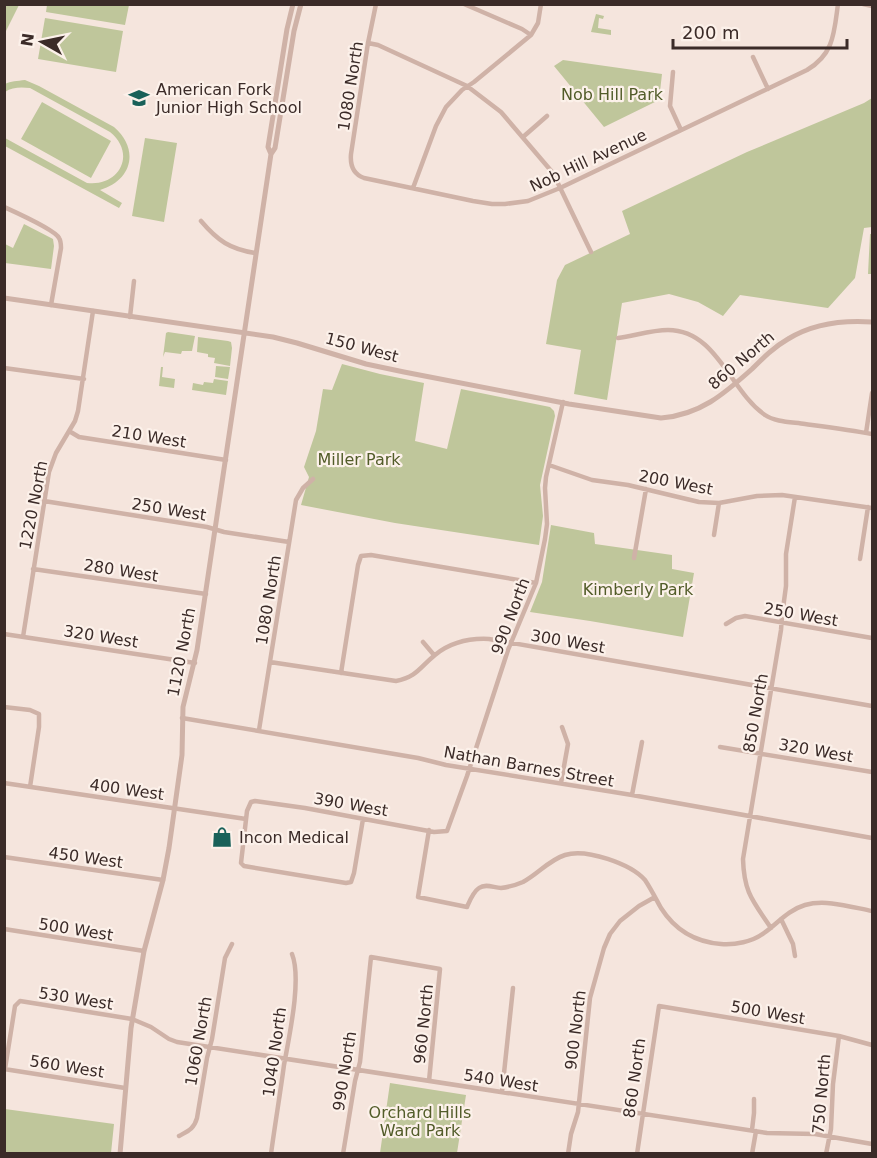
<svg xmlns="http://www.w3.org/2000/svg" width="877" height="1158" font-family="'DejaVu Sans',sans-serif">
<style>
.green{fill:#bfc69b}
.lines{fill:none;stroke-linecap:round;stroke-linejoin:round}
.minor{stroke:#cfb2a7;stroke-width:4.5}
.tertiary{stroke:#cfb2a7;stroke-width:5}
.labels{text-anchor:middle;stroke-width:4.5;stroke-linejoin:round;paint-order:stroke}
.street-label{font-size:16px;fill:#3b2b28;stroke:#fcf1ea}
.poi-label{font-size:16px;fill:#3b2b28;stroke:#fcf1ea;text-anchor:start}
.park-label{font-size:16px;fill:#525c29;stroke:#fcf1ea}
</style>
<rect width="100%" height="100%" fill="#f5e5dd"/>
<!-- green -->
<path class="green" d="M5 4 19 5 5 33 4 5Z
M47 5V4L129 5 125 25 46 12Z
M596 14 604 16 603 19 599 18 598 28 611 30V35L591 32Z
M45 18 123 31 116 72 38 59Z
M563 60 662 74 659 100 604 127 554 66Z
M25 80 39 86 114 127C140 149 132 181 100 190L122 203 119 208 5 146V138L87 183C119 187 137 154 110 132L30 88C21 87 12 87 5 92V84C11 81 17 81 25 80Z
M872 98V227L864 228 855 278 828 308 740 295 723 316 698 302 669 294 622 303 607 400 574 394 581 350 546 344 557 280 565 265 630 234 622 211 747 152 864 103Z
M42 102 111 141 91 178 21 139Z
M145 138 177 143 164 222 132 216Z
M24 224 53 239 54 246 51 269 5 263V244L13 248Z
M870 234H872V274H868Z
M168 332 195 336 192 351H182L181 354 165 352 163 357 166 333Z
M198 337 228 341 231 342 232 348 230 366 214 363 215 358 208 357V354L197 352Z
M342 364 380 374 424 383 415 441 447 449 461 389 550 407 554 411 555 416 540 485 543 516 539 545 395 523 301 505 309 477 304 467 316 431 323 389 332 390Z
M216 366 230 367 228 379 215 377Z
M161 367H163L162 377 175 379 174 388 159 386Z
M214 379 228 381 226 395 192 390 193 383 203 385 204 382 213 383Z
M551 525 594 533 595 544 672 555V569L694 573 683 637 590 621 530 612 542 582Z
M390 1083 466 1095 457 1153H380Z
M5 1109 114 1124 111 1153H5Z"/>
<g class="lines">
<!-- minor -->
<path class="minor" d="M376 4 368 43 351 154C350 165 353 174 364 178L473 201 492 204H505L528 201 560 188 807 70C834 54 834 33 838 4
M464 4 522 29 531 35
M863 4 872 6
M368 43 378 45 467 86 501 112 553 173 591 252
M753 57 768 89
M673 72 670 106 681 130
M523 137 547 116
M413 188 436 126 446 107 462 90 474 82 531 35 538 23 541 4
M4 207C15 212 55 230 59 238 61 241 61 244 61 248L51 305
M201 221C218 241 230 249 255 253
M130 317 134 281
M618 338C634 336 651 330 668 330 717 330 730 391 765 415 775 422 792 422 805 424 827 427 850 430 872 434
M4 368 84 379
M69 431 79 437 226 460
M866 433 872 393
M549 465 592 480 628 485 699 502 719 503 757 496 782 495 872 508
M44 501 207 527 224 532 289 542
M714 535 719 503
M634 558 646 489
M860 559 868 507
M33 569 206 594
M726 624 736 618 745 616 872 638
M4 634 195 663
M23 637 49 472 56 453 75 421 78 411 93 311
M423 642 434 655
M270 662 396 681C417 677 420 667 435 655 451 642 469 638 489 639L872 706
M341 673 358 565 361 556 371 555 536 583
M4 707 30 710 39 714V727L30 787
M182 718 418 758 446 765 632 795 872 838
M259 730 296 500 303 488 313 479
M720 747 872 772
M4 783 246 819
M561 783 568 744 562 727
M632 795 642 742
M363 819 354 873 351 882 346 883 244 866 241 863 247 811 251 802 255 801 305 808 434 832 447 831 467 776 508 650 536 583 545 539 547 524 545 488 546 477 563 402
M429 830 418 897 467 907C470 900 473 892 479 888 486 883 494 888 501 888 509 887 516 885 523 882 538 874 549 860 565 855 586 848 631 864 645 880 651 889 656 899 661 908 675 930 695 942 721 944 735 945 752 942 764 933 777 924 788 910 805 905 826 899 851 907 872 911
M4 857 163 880
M781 919 793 944 795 956
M771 928C753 901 744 893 743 859L781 630 782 616 786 586V554L795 497
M4 929 144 951
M4 1069 125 1088
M5 1069 15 1006 20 1001 132 1019 151 1027 169 1039 177 1042 767 1133 815 1134 872 1144
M502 1092 513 988
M752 1130 754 1113V1099
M179 1136C188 1131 194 1129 197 1118L207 1058 212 1039 225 958 232 944
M271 1154C275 1124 280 1095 284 1065 289 1037 302 979 292 954
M343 1154 355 1081 360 1062 371 957 440 969 429 1081
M568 1154 571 1134 578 1112 590 998 604 948 610 934 620 921 639 906 655 897
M637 1154 659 1006 839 1036 872 1045
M752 1154 756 1131
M826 1154 831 1129 833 1084 839 1036"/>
<!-- tertiary -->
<path class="tertiary" d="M271 154 268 147 287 29 293 4
M4 298 273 337 297 343 366 364 404 372 569 404 661 418C700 415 724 394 752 369 763 358 774 347 788 339 814 323 843 320 872 322
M120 1154 131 1028 144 951 163 880 169 848 182 755 183 707 197 650 271 154 275 148 294 31 301 4"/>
</g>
<!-- icons -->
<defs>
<g id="school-bare" transform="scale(1.62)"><path d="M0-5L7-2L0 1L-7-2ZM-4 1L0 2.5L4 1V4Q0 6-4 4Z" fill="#196159" stroke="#fcf1ea" stroke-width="2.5" paint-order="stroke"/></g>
<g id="shop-bare" transform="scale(1.62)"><path d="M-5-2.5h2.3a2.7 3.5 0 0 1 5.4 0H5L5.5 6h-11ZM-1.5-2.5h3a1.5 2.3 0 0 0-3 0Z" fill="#196159" stroke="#fcf1ea" stroke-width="2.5" paint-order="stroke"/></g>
</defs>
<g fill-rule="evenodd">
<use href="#school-bare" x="139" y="98"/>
<use href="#shop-bare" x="222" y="837"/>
</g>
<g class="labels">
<!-- street labels -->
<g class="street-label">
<text transform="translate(350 86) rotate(-81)" y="6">1080 North</text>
<text transform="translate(588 160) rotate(-25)" y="6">Nob Hill Avenue</text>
<text transform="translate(362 347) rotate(15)" y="6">150 West</text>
<text transform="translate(741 360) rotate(-40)" y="6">860 North</text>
<text transform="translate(149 436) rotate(9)" y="6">210 West</text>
<text transform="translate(676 482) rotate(11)" y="6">200 West</text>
<text transform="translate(33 505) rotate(-79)" y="6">1220 North</text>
<text transform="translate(169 509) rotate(9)" y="6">250 West</text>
<text transform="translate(121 570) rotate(9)" y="6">280 West</text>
<text transform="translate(268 600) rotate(-81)" y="6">1080 North</text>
<text transform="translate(801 614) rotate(10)" y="6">250 West</text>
<text transform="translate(510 616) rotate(-69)" y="6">990 North</text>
<text transform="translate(101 636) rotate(9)" y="6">320 West</text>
<text transform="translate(568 641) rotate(10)" y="6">300 West</text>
<text transform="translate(181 652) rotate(-79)" y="6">1120 North</text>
<text transform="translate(755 713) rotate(-80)" y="6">850 North</text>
<text transform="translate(816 750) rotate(10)" y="6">320 West</text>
<text transform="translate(529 766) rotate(10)" y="6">Nathan Barnes Street</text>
<text transform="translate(127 789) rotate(8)" y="6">400 West</text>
<text transform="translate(351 804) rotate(10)" y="6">390 West</text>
<text transform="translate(86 857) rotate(8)" y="6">450 West</text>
<text transform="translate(76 929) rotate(9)" y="6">500 West</text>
<text transform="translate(76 998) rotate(9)" y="6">530 West</text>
<text transform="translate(768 1012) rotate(10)" y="6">500 West</text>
<text transform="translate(423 1024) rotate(-84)" y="6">960 North</text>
<text transform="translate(575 1030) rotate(-83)" y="6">900 North</text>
<text transform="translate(198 1041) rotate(-80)" y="6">1060 North</text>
<text transform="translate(274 1052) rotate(-82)" y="6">1040 North</text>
<text transform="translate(67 1066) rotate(9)" y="6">560 West</text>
<text transform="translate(344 1071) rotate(-81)" y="6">990 North</text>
<text transform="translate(634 1078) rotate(-82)" y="6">860 North</text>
<text transform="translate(501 1080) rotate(9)" y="6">540 West</text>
<text transform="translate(821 1094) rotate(-85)" y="6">750 North</text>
</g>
<!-- poi labels -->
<g class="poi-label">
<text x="156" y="95">American Fork<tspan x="156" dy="18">Junior High School</tspan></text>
<text x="239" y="843">Incon Medical</text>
</g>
<!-- park labels -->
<g class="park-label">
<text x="612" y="100">Nob Hill Park</text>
<text x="359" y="465">Miller Park</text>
<text x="638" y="595">Kimberly Park</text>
<text x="420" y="1118">Orchard Hills<tspan x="420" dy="18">Ward Park</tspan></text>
</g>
</g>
<!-- border -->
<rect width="877" height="1158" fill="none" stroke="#3b2b28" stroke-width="12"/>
<!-- north arrow -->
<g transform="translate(42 42) rotate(279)" stroke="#fcf1ea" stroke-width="4.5" paint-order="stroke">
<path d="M0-4.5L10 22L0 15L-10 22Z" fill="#3b2b28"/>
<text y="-9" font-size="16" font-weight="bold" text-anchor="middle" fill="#3b2b28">N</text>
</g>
<!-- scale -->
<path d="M673 39v9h174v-9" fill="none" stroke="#3b2b28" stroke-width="3"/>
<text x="682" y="39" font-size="18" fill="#3b2b28" stroke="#fcf1ea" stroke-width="4.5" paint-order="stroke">200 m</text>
</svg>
